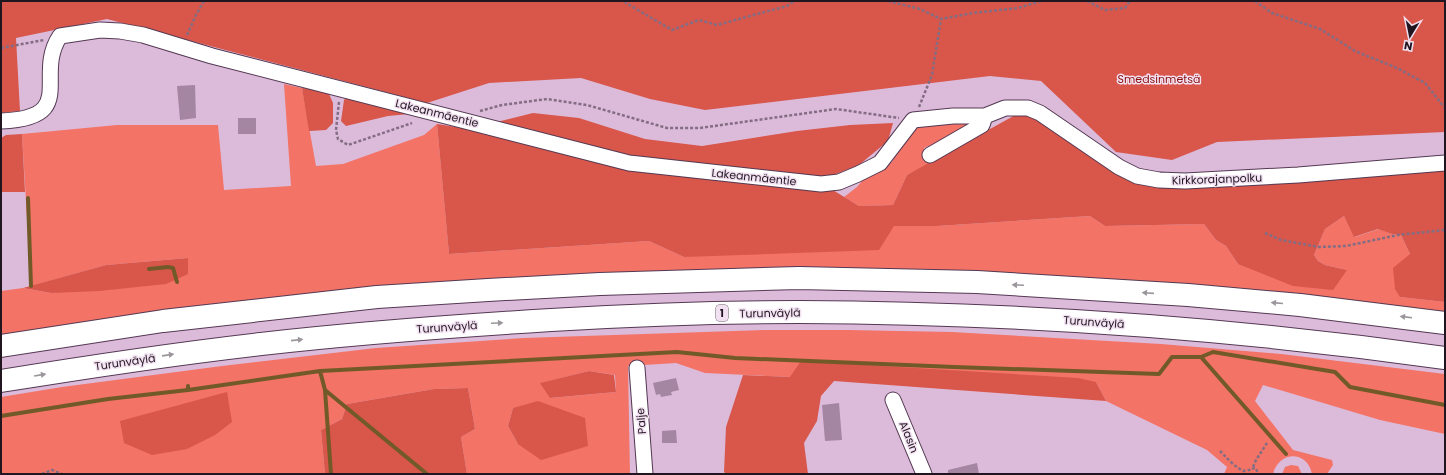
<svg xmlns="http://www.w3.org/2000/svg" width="1446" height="475" font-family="Poppins,sans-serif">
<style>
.green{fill:#f37366;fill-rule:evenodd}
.forest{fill:#d8564a}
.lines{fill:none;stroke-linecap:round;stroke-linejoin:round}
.stream{stroke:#725a28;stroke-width:4}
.building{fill:#a485a2}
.minor-casing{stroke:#543953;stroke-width:17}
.highway-casing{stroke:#543953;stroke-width:24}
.path{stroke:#846d83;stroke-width:2.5;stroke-dasharray:3 2;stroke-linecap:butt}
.minor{stroke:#fff;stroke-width:15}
.highway{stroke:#fff;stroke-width:22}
.oneway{fill:#9b969b}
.labels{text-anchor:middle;stroke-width:3;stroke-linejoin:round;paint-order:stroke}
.shield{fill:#f2e1f1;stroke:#60525f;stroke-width:1}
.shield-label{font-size:10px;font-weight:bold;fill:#211520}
.park-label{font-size:11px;fill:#8b0f0f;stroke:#f2e1f1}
.street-label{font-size:11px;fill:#211520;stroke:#f2e1f1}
</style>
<rect width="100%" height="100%" fill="#dcbbda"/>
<!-- green -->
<path class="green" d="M284 84 302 88 316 166 343 164 424 135 437 124 449 254 649 241 684 257 894 226H937L1090 216 1105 226 1204 224 1216 240 1226 246 1238 264 1347 270 1325 265 1318 261 1314 255 1325 229 1344 216 1355 237 1379 229 1392 234 1401 235 1410 254 1400 297 1445 302V311L731 270 1 338V291L23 288 51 293 188 274V258L106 265 31 286 22 134 117 125H218L224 190 291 186Z
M969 118 973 127 924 148V159L931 163 907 175 893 205 859 206 844 197 857 187 867 175 892 162 906 136 920 123Z
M765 330H848L952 332 1161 344 1281 354 1445 374V434L1380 420 1263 385 1255 401 1293 450 1332 460 1333 465 1327 474H1312C1307 450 1279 451 1273 474H1224L1227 467 1207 450 1106 401 1096 382 791 377 705 373 676 363 628 366 630 474H467L461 437 475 429 468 388 434 389 347 404 342 419 321 430 325 474H1V397L62 387 222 366 376 348 524 338ZM589 371 615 375 616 392 551 398 541 383ZM513 408 518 444 508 426Z
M1291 465 1298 466 1302 474H1282L1285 467Z"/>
<!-- forest -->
<path class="forest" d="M1 1H1445V132L1217 142 1172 160 1116 152 1041 81 990 76 705 110 650 99 581 78 489 83 427 103 107 19 16 38 20 111 1 113Z
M302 88 320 90 329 94 333 103V123L326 130 309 131Z
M348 96 409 114 388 116 346 126 341 121 344 100Z
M533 113 579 118 645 139 702 146 797 131 850 125 893 123 888 141 859 165 818 181 859 206 893 205 907 175 1019 113 1034 115 1130 177 1445 166V302L1400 297 1395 289 1393 268 1410 254 1401 235 1392 234 1378 229 1354 237 1344 216 1325 229 1314 255 1318 261 1325 265 1347 270 1333 290 1293 286 1238 264 1226 246 1216 240 1204 224 1105 226 1090 216 937 226H894L879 250 684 257 649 241 449 254 437 124 468 129Z
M22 134 25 192H1V138L6 135Z
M188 258V274L166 284 99 291 51 293 23 288 106 265Z
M801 361 1078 378 1096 382 1106 401 834 381 821 396 817 421 804 443 808 474H726L724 472 726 427 743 375 790 377Z
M589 371 614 375 616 392 550 398 540 383Z
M468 388 475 429 461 437 467 474H325L321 430 342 419 347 404 434 389Z
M227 392 232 422 215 435 187 449 152 455 124 443 120 421Z
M538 401 585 418 588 446 541 460 518 444 508 426 513 408Z"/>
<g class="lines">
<!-- stream -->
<path class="stream" d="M28 198 31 286
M149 269 168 267 173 268 177 282
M1201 357 1213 352 1335 372 1350 387 1445 405
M320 371 677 352 735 358 954 367 1159 374 1172 357H1201L1286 454
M188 386V390L320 371 325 390 331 474
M325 390 427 474
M1 416 108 399 188 390"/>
</g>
<!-- building -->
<path class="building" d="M195 85 196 118 180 120 177 86Z
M238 118H256V134H238Z
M676 378 679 390 671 392 672 395 661 397 660 394 656 395 653 383Z
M839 403 842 440 825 441 822 405Z
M676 430 677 443H662V431Z
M977 463 979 474H948V470Z"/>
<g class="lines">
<!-- minor casing -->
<g class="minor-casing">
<path id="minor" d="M1 121C80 118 33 76 60 36L100 30 120 31 143 35 212 56 629 163 821 184 839 182 858 174 880 163 913 120 953 116H985L1005 108H1028L1040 113 1119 167 1137 176 1159 180 1185 181 1298 175 1445 163
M930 155 982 125 985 116
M637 368 645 474
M893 400 924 474"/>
</g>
<!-- highway casing -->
<g class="highway-casing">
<path id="highway" d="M1 346 163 321 377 297 488 290 600 284 799 278 977 282 1188 295 1300 305 1445 323
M1 381C87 367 174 354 261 344 357 333 454 326 551 320 633 315 716 312 799 312 1015 313 1231 328 1445 358"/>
</g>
<!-- path -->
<path class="path" d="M625 1 626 3 672 30 699 20 717 25 787 6 794 1
M888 1 920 9 941 19 973 13 1018 8 1041 1
M1087 1 1105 10 1125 8 1130 1
M1255 1 1272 13 1320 29 1355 51 1397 68 1425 83 1445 108
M187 35 196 15 204 1
M1 48 44 40
M339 102 336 130 338 139 348 145 412 123
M919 107 932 75 941 19
M480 111 502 105 547 99 587 105 667 128H700L836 109 899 118
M1265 233 1281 240 1319 247 1346 246 1398 235 1445 230
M1220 451C1225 456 1239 472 1246 471 1250 470 1252 468 1256 468L1258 474
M1253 467 1256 460 1267 443
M42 474 52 470 62 474"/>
<!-- minor -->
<use href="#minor" class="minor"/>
<!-- highway -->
<use href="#highway" class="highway"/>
</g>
<!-- one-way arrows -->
<defs><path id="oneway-solid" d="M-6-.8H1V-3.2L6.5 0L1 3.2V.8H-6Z"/></defs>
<g class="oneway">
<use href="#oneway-solid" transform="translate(1018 285) rotate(-177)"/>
<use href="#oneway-solid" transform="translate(1148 293) rotate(-176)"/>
<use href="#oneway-solid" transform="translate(1277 303) rotate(-175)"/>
<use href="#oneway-solid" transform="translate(1406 317) rotate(-173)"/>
<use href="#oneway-solid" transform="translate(497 323) rotate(-3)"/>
<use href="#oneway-solid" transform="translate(297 340) rotate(-6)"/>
<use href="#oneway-solid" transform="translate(168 355) rotate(-8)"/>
<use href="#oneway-solid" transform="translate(40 375) rotate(-9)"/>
</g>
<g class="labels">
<!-- shield labels -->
<rect class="shield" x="716" y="305" width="12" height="16" rx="3"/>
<g class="shield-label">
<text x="722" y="317">1</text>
</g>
<!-- park labels -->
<g class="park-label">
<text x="1159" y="83">Smedsinmetsä</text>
</g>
<!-- street labels -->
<g class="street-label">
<text transform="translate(437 113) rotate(14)" y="4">Lakeanmäentie</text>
<text transform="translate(754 177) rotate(6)" y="4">Lakeanmäentie</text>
<text transform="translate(1217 179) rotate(-2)" y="4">Kirkkorajanpolku</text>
<text transform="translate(770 313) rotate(-1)" y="4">Turunväylä</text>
<text transform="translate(1094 322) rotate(4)" y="4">Turunväylä</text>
<text transform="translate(447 327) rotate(-4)" y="4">Turunväylä</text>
<text transform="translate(125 362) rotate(-8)" y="4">Turunväylä</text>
<text transform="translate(641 421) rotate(-95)" y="4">Palje</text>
<text transform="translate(909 437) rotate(68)" y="4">Alasin</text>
</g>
</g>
<!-- border -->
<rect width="1446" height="475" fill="none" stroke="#211520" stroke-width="4"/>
<!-- north arrow -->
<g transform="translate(1410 36) rotate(190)" stroke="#f2e1f1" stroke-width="3" paint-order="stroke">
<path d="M0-3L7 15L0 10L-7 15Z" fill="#211520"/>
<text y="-6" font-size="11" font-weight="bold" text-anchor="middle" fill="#211520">N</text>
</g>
</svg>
